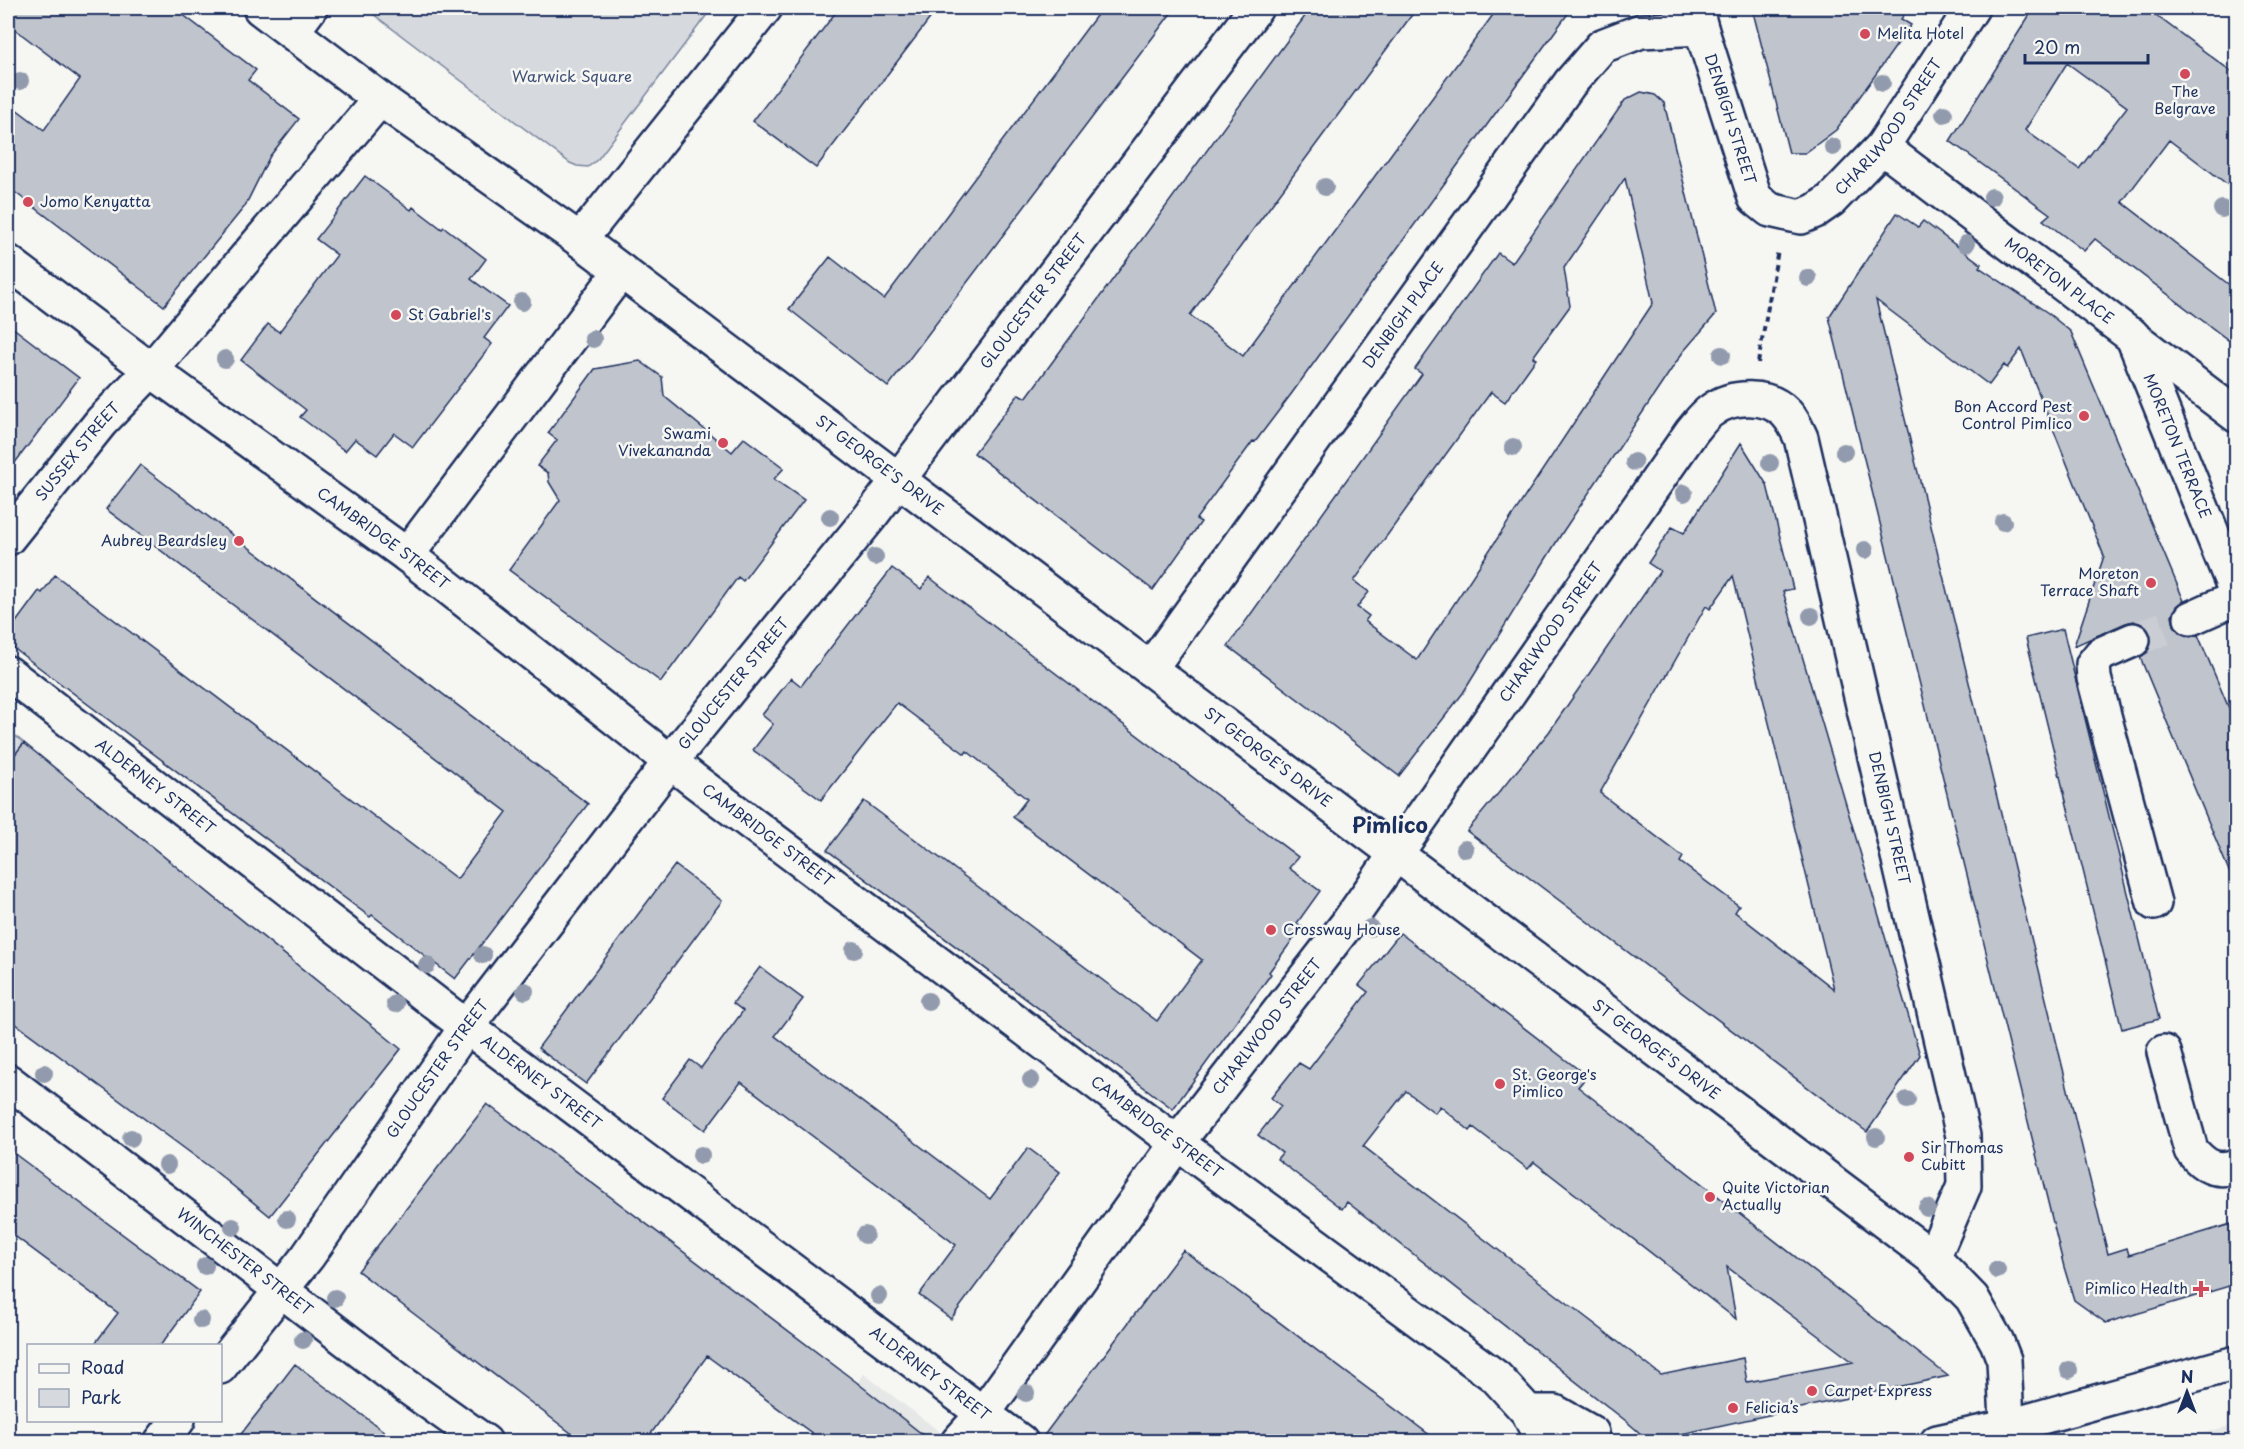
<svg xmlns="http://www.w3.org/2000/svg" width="2244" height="1449" font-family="'Playpen Sans',sans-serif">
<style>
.built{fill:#e6e7e7}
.green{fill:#d6d9dd;stroke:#78849e;stroke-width:1.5}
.building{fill:#c0c4cd;stroke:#1b2f5e;stroke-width:1.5;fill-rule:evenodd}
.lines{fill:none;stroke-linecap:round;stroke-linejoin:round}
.minor-tunnel{stroke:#caced4;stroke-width:33;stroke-dasharray:33 16;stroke-linecap:butt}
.minor-casing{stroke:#1b2f5e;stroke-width:38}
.path{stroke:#1b2f5e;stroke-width:4;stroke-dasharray:6 4.5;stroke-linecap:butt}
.minor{stroke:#f6f6f2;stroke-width:33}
.tree{fill:#929bae}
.poi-dot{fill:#d1495b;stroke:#f6f6f2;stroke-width:2}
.labels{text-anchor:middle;stroke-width:5;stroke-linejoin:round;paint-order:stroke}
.poi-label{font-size:15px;fill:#1b2f5e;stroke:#f6f6f2;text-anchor:start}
.park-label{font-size:15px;fill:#405177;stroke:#f6f6f2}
.street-label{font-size:15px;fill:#1b2f5e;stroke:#f6f6f2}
.district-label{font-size:21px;font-weight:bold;fill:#1b2f5e;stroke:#f6f6f2}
</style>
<rect width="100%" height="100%" fill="#f6f6f2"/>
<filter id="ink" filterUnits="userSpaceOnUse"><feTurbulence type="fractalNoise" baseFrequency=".0167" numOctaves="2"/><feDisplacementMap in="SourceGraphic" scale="12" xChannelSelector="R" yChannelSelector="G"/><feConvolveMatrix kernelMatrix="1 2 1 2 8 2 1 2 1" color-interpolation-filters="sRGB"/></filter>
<g filter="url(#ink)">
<!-- built -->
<path class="built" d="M864 1374 952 1441 813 1442Z
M2236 1424V1441H2176Z"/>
<!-- green -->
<path class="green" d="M365 8H712L598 159 588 167 577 166 570 163Z
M8 730 24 743 8 763Z"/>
<!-- building -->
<path class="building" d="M8 8H174L256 70 248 80 299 119 270 156 245 206 164 306 8 187V103L44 130 80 79 8 24Z
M839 8H938L816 168 753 121Z
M1102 8H1175L888 387 789 309 830 257 884 299Z
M1311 8H1417L1190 315 1243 356 1498 8H1572L1292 393 1255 442 1253 441 1196 519 1201 522 1153 590 974 453 1019 394 1026 398Z
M1752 8H1909L1901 19 1911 25 1836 130 1805 153H1789Z
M2034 8H2146L2236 75V191L2169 140 2122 202 2236 290V346L2095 239 2084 251 2043 220 2050 214 1950 141ZM2067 63 2127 107 2079 169 2025 130Z
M1641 92 1655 95 1664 103 1716 314 1683 352 1562 533 1463 693 1399 776 1228 646 1422 374 1415 369 1498 253 1512 263 1625 100ZM1625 178 1653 303 1417 660 1365 621 1369 616 1357 607 1369 592 1354 581 1491 392 1505 402 1536 359 1533 357 1570 306 1564 268Z
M365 176 411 210 413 207 442 229 444 227 486 259 471 279 508 306 484 338 492 344 413 447 394 433 377 455 355 439 345 451 300 417 306 410 241 360 268 324 279 332 337 255 316 239Z
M1897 213 1918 227 1923 221 1981 264 1979 267 2048 313 2071 332 2184 601 2176 607 2172 615 2174 625 2180 633 2190 637 2198 635 2236 725V888L2140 657 2148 652 2151 643 2150 632 2144 625 2134 621 2126 623 2074 646 2104 556 2021 349 2007 368 2004 365 1989 385 1876 300 2108 1254 2127 1248 2129 1255 2231 1224 2236 1242V1284L2106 1323 2074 1300 2064 1267 1829 317Z
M8 324 79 378 8 472Z
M640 361 662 377 664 396 732 452 744 438 784 468 774 479 804 500 743 581 738 577 661 682 509 570 560 500 549 482 548 473 537 466 557 440 548 433 595 369Z
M1741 443 1767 485 1793 589 1783 591 1920 1055 1867 1132 1467 831 1549 732 1660 571 1648 563 1672 527 1684 533ZM1733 576 1784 784 1834 989 1735 912 1739 906 1680 862 1683 857 1600 793 1706 606 1710 609Z
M140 465 588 804 455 979 372 915 370 917 8 644V633L39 591 42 593 55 575 457 879 507 812 106 509Z
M892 568 921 589 929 577 959 600 1298 857 1289 868 1320 891 1297 923 1302 927 1269 972 1271 974 1173 1109 827 850 864 801 1157 1021 1202 960 1013 817 1027 799 967 751 965 754 897 703 821 800 753 750 773 724 762 715 791 678 801 686Z
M2063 629 2159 1019 2122 1029 2026 638Z
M24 743 401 1049 270 1216 211 1168 8 1018V763Z
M675 865 722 901 586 1084 538 1048Z
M1400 933 1587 1076 1578 1087 1948 1376 1649 1441 1626 1421 1347 1202 1342 1209 1277 1159 1282 1153 1258 1135 1281 1106 1271 1098 1299 1063 1309 1069 1368 992 1359 985ZM1406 1091 1435 1113 1440 1106 1470 1131 1473 1127 1528 1169 1534 1162 1736 1319 1727 1267 1853 1362 1747 1382 1743 1358 1661 1375 1363 1146Z
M760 967 803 999 775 1036 990 1199 1028 1148 1060 1172 951 1319 919 1295 956 1245 741 1082 705 1130 662 1098 690 1060 701 1068 743 1011 733 1003Z
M487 1104 855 1381 932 1442H824L707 1356 645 1442H583L422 1320 358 1271Z
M8 1149 200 1292 160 1346H93L118 1313 8 1231Z
M1183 1250 1439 1442H1039Z
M295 1364 398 1442H235Z"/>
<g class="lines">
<!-- minor-tunnel -->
<path class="minor-tunnel" d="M2133 640 2191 618"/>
<!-- minor casing -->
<g class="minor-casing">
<g id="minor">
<path id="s1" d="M260 8 380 99 580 240 1933 1258 1972 1298 1997 1342 2004 1360 2008 1442"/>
<path id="s2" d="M1696 8 1701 28 1755 198 1770 210 1801 217 1815 211 1831 200 1882 147 1972 8"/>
<path d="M292 32 310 8"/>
<path id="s3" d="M1882 147 2236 415"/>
<path d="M580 240 765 8"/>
<path id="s4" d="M8 262 151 370 407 555 695 781 1177 1143 1496 1377 1528 1412 1543 1442"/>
<path id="s5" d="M2132 335 2236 592"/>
<path id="s6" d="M8 538 101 422 151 370 380 99"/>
<path d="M407 555 621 271"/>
<path d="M2191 618 2236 598"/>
<path d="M2133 640 2101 654 2093 664 2094 678 2154 903"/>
<path id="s7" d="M1150 669 1570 83 1602 46 1641 31 1701 28"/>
<path id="s8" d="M8 673 447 1012 1021 1442"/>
<path d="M2164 1052 2191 1150C2204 1166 2216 1173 2236 1166"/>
<path id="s9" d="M8 1081 405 1385 485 1442"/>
<path id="s10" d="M220 1367 308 1256 467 1026 670 762 870 517 1256 8"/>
<path d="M1528 1412H1555L1592 1433"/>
<path d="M161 1442 178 1420"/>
<path id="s11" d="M958 1442 983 1414 1177 1143 1347 924 1692 431C1698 424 1704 415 1712 410 1732 395 1768 394 1786 413 1793 420 1797 429 1801 438L1963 1136 1964 1186 1933 1258"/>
<path d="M1937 1442 2006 1427 2236 1363"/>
</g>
</g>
<!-- path -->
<path class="path" d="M1758 363 1778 250"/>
<!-- minor -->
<use href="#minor" class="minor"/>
</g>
<!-- trees -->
<g class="tree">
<circle cx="20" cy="81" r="9"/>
<circle cx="1882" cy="83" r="9"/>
<circle cx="1944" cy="114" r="9"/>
<circle cx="1833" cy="147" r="9"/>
<circle cx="1325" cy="187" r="9"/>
<circle cx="1992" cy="197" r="9"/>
<circle cx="2222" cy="209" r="9"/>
<circle cx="1966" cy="244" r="9"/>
<circle cx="1808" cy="278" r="9"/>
<circle cx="522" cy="302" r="9"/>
<circle cx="593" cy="339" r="9"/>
<circle cx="1722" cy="355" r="9"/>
<circle cx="225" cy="359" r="9"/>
<circle cx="1513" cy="447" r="9"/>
<circle cx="1844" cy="452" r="9"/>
<circle cx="1634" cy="462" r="9"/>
<circle cx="1770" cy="463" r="9"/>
<circle cx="1684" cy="493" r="9"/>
<circle cx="830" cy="517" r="9"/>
<circle cx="2003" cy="522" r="9"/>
<circle cx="1865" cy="550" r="9"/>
<circle cx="875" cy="557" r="9"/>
<circle cx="1811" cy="616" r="9"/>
<circle cx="1465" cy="849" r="9"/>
<circle cx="1370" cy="928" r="9"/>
<circle cx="854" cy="950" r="9"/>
<circle cx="483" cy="955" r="9"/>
<circle cx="427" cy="965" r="9"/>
<circle cx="525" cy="991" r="9"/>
<circle cx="928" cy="1001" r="9"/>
<circle cx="395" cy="1004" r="9"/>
<circle cx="44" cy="1073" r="9"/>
<circle cx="1031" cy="1080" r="9"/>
<circle cx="1907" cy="1100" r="9"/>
<circle cx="1876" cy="1137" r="9"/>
<circle cx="131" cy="1138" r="9"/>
<circle cx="701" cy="1155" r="9"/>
<circle cx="167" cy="1165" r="9"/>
<circle cx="1927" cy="1208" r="9"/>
<circle cx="287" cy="1219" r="9"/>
<circle cx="233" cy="1227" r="9"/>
<circle cx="865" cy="1235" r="9"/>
<circle cx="205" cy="1266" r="9"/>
<circle cx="1997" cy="1270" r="9"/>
<circle cx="879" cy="1296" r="9"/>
<circle cx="335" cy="1298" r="9"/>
<circle cx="201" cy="1320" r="9"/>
<circle cx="303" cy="1340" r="9"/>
<circle cx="2069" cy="1370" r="9"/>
<circle cx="1026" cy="1393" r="9"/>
</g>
</g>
<!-- markers -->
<g class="poi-dot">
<circle cx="1865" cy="34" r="6"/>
<circle cx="2185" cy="74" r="6"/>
<circle cx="28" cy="202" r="6"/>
<circle cx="396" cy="315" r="6"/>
<circle cx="2084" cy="416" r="6"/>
<circle cx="723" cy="443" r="6"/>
<circle cx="239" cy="541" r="6"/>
<circle cx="2151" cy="583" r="6"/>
<circle cx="1271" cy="930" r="6"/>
<circle cx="1500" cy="1084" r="6"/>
<circle cx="1909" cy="1157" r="6"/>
<circle cx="1710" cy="1197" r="6"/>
<path d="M2198 1280h6v6h6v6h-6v6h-6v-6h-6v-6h6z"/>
<circle cx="1812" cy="1391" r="6"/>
<circle cx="1733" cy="1408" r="6"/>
</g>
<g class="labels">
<!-- poi labels -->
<g class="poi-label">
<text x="1877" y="39">Melita Hotel</text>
<text x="2185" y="97" text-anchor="middle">The<tspan x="2185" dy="17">Belgrave</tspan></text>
<text x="40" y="207">Jomo Kenyatta</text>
<text x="408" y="320">St Gabriel's</text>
<text x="2072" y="412" text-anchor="end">Bon Accord Pest<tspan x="2072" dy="17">Control Pimlico</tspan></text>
<text x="711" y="439" text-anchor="end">Swami<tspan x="711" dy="17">Vivekananda</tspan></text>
<text x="227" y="546" text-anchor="end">Aubrey Beardsley</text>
<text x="2139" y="579" text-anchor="end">Moreton<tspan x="2139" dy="17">Terrace Shaft</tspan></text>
<text x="1283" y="935">Crossway House</text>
<text x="1512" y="1080">St. George's<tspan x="1512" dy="17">Pimlico</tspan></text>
<text x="1921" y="1153">Sir Thomas<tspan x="1921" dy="17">Cubitt</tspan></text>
<text x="1722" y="1193">Quite Victorian<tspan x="1722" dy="17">Actually</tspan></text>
<text x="2188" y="1294" text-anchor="end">Pimlico Health</text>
<text x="1824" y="1396">Carpet Express</text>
<text x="1745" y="1413">Felicia’s</text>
</g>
<!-- park labels -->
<g class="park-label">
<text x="572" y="82">Warwick Square</text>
</g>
<!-- street labels -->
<g class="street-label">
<text dy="5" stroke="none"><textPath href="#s2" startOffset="116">DENBIGH STREET</textPath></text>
<text dy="5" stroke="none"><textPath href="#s2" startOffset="378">CHARLWOOD STREET</textPath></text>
<text dy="5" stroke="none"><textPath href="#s3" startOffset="222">MORETON PLACE</textPath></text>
<text dy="5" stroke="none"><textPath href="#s10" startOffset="1341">GLOUCESTER STREET</textPath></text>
<text dy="5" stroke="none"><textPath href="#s7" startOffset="435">DENBIGH PLACE</textPath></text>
<text dy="5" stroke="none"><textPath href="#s5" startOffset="120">MORETON TERRACE</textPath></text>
<text dy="5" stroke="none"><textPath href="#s6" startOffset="111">SUSSEX STREET</textPath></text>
<text dy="5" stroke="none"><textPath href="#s1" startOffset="770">ST GEORGE'S DRIVE</textPath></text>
<text dy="5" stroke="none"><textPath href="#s4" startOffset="466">CAMBRIDGE STREET</textPath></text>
<text dy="5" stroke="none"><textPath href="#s11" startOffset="1004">CHARLWOOD STREET</textPath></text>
<text dy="5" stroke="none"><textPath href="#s10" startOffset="855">GLOUCESTER STREET</textPath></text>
<text dy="5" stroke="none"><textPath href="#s1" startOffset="1256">ST GEORGE'S DRIVE</textPath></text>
<text dy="5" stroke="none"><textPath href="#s8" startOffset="186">ALDERNEY STREET</textPath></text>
<text dy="5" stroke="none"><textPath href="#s11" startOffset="1778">DENBIGH STREET</textPath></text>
<text dy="5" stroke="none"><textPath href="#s4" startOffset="952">CAMBRIDGE STREET</textPath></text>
<text dy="5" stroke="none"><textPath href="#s11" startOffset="518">CHARLWOOD STREET</textPath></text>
<text dy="5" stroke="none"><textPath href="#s1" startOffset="1742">ST GEORGE'S DRIVE</textPath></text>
<text dy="5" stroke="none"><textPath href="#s10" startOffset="369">GLOUCESTER STREET</textPath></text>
<text dy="5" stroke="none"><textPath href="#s8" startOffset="672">ALDERNEY STREET</textPath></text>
<text dy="5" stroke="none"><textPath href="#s4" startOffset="1438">CAMBRIDGE STREET</textPath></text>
<text dy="5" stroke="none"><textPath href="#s9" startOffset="298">WINCHESTER STREET</textPath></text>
<text dy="5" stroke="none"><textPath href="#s8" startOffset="1158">ALDERNEY STREET</textPath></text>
</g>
<!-- district labels -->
<g class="district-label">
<text x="1390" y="833">Pimlico</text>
</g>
</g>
<!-- margin -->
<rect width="2244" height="1449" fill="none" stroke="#f6f6f2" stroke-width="30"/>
<rect x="15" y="15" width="2214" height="1419" fill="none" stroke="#1b2f5e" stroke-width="2" filter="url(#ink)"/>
<!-- legend -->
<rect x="27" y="1344" width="195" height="78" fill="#f6f6f2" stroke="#9ea6b7" stroke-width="1.5"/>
<rect x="39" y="1364" width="30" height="9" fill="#f6f6f2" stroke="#9ea6b7" stroke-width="1.5"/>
<text x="81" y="1374" font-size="18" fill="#1b2f5e">Road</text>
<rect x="39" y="1389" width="30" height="18" fill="#d6d9dd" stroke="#9ea6b7" stroke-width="1.5"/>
<text x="81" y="1404" font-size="18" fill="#1b2f5e">Park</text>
<!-- north arrow -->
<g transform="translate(2187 1392)" stroke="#f6f6f2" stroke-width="4.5" paint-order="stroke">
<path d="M0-4.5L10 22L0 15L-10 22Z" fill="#1b2f5e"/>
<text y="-9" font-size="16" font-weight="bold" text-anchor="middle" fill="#1b2f5e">N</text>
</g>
<!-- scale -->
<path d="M2025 54v9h123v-9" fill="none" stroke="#1b2f5e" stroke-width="3"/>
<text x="2034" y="54" font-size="18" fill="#1b2f5e" stroke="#f6f6f2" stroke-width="4.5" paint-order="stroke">20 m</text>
</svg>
